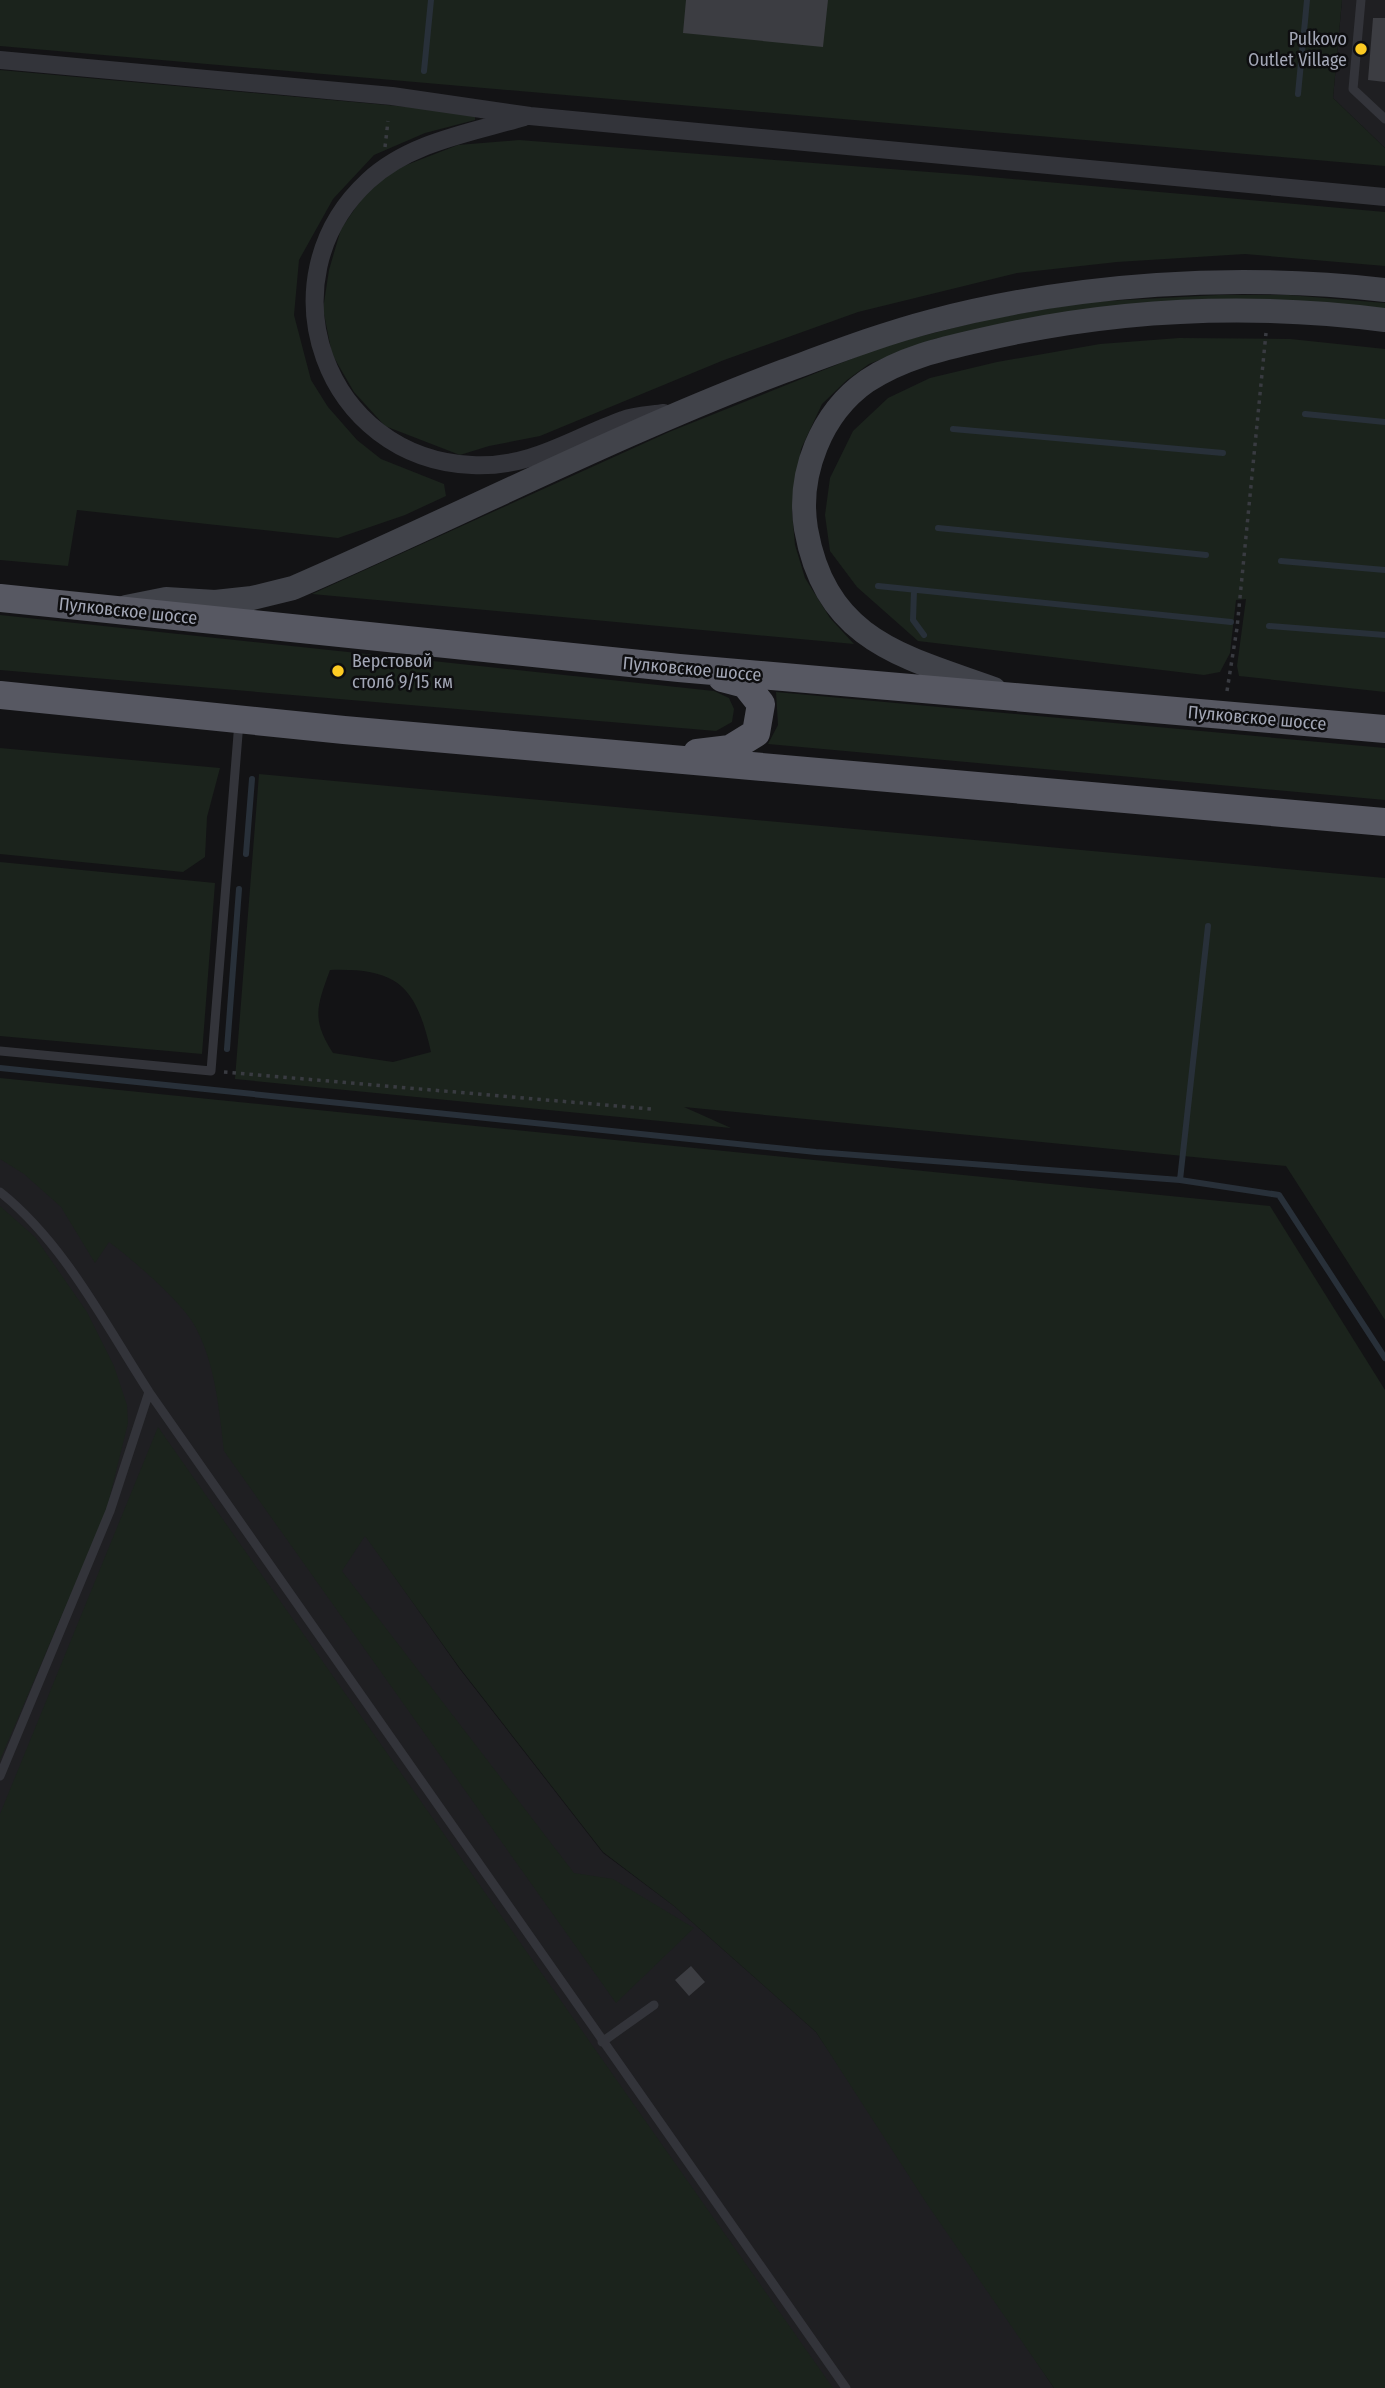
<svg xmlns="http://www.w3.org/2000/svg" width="1385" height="2388" font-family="'Fira Sans Condensed',sans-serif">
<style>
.built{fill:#1f1f22}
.green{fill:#1b231c;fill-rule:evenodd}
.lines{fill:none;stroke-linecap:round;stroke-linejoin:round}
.stream{stroke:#283039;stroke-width:6}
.building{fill:#3c3d42}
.path{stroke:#393b41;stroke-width:3.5;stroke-dasharray:3.5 5;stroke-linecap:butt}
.service{stroke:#33343a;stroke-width:9}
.minor{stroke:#33343a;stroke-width:18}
.secondary{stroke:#41434a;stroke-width:24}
.trunk{stroke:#575862;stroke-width:28}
.poi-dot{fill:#fdcb23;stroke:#0e0e10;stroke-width:2.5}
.labels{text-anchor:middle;stroke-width:5;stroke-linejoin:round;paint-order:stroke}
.poi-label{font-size:18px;fill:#a3a7b6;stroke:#0e0e10;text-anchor:end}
.street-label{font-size:18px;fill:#a3a7b6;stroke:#0e0e10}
</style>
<rect width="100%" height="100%" fill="#131315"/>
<!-- built -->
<path class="built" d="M1342 0H1385V148L1333 98Z
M0 1102 193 1123 340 1499 459 1668 603 1853 674 1906 816 2032 1054 2388H0Z"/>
<!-- green -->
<path class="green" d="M0 0H1342L1333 98 1385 148V166L0 46Z
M0 70 475 113V120L425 133 374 155 333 199 299 260 294 315 311 380 328 407 357 440 381 459 444 484 446 496 405 515 338 538 77 510 68 566 0 560Z
M519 140 968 175 1385 212V266L1245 254 1117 262 1017 273 858 312 724 360 540 436 489 446 460 455 385 426 354 392 332 354 323 309 329 270 341 229 365 194 391 171 458 145Z
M1218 295H1289L1385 303V310L1028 319 934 339 869 364 847 380 822 404 801 449 792 512 795 545 805 578 830 618 854 644 312 594 669 432 886 345 989 319 1087 302Z
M1179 338 1290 339 1385 349V692L1239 676 1237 666 1246 599 1236 600 1230 653 1220 672 1204 675 918 641 857 587 830 551 825 515 830 478 853 431 888 398 930 378 997 362 1100 344Z
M0 615 714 691 729 698 734 709 732 722 716 731 0 670Z
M776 692 1385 748V800L768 744 778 725Z
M0 748 220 768 207 817 205 857 183 872 0 854Z
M259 774 1385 878V1320L1286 1166 684 1107 731 1128 235 1079ZM330 970C398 968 416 986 431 1052L393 1062 333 1053C311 1019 317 1006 330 970Z
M0 862 215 883 202 1054 0 1036Z
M0 1078 1270 1206 1385 1390V2388H1054L927 2204 816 2032 674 1906 603 1852 459 1667 365 1536 342 1571 574 1873 613 1879 694 1928 616 2003 224 1451C219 1410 216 1368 197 1330 186 1305 132 1259 109 1242L95 1263 61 1207 24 1174 0 1159Z
M0 1206 35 1237 87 1312 114 1366 127 1405 128 1423 106 1512 0 1760Z
M158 1427 833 2388H0V1814Z"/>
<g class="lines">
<!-- stream -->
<path class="stream" d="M424 71 431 0
M1298 94 1307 0
M1305 414 1385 422
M953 429 1223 453
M938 528 1206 555
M1281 561 1385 570
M878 586 1231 622
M914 590 913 620 924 635
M1269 626 1385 635
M246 854 252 779
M1208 926 1180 1180 1279 1195 1385 1358
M227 1049 239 889
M0 1068 816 1152 1180 1180"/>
</g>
<!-- building -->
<path class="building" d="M686 0H828L823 47 683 33Z
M1373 18H1385V82L1368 80Z
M691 1966 705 1982 689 1996 675 1980Z"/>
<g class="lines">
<!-- path -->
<path class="path" d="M385 147 388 121
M1227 691 1237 628 1266 333
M224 1072 651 1109"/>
<!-- service -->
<path class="service" d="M1361 0 1353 89 1385 119
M0 1051 211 1071 239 722
M0 1192C64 1243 105 1324 149 1392L846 2388
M0 1776 110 1511 149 1392
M602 2042 654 2005"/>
<!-- minor -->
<path class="minor" d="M0 60 392 96 530 116 1385 197
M524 117C470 133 410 142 368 181 261 280 325 459 472 465 532 468 570 439 623 420 635 415 651 415 664 413"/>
<!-- secondary -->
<path class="secondary" d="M126 607 166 599 215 602 252 598 293 588C457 517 617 434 784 371 833 353 882 334 932 321 1078 283 1235 273 1385 290
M994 689C902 656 826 641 806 529 797 474 821 413 867 381 902 358 941 349 981 340 1113 309 1251 303 1385 320"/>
<!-- trunk -->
<path class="trunk" d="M0 598 679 668 1385 729
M0 695 344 730 1385 822
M697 753 730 749 756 733 761 704 745 684 722 678"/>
</g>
<!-- markers -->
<g class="poi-dot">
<circle cx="1361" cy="49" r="7"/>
<circle cx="338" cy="671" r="7"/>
</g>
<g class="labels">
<!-- poi labels -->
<g class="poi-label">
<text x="1347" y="45">Pulkovo<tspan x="1347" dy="21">Outlet Village</tspan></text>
<text x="352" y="667" text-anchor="start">Верстовой<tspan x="352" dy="21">столб 9/15 км</tspan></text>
</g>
<!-- street labels -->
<g class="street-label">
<text transform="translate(128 611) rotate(6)" y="6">Пулковское шоссе</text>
<text transform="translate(692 669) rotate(5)" y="6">Пулковское шоссе</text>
<text transform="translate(1257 718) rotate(5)" y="6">Пулковское шоссе</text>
</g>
</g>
</svg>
